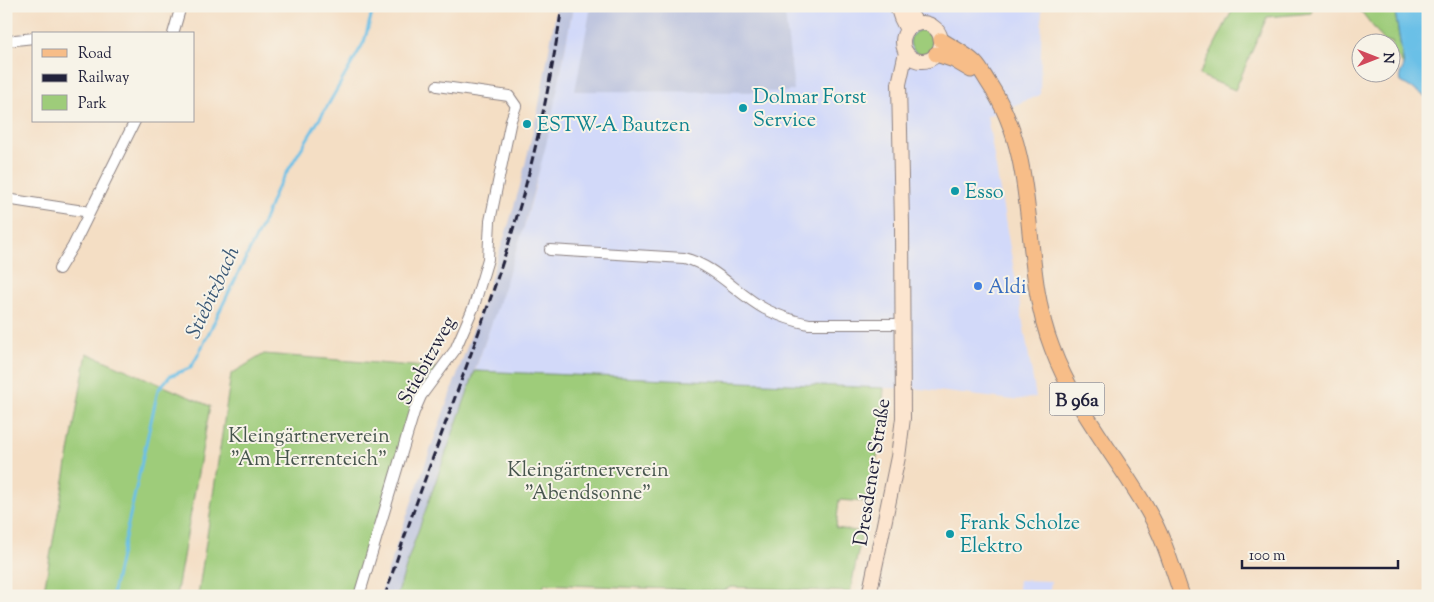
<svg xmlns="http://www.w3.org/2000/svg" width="1434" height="602" font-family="'Sorts Mill Goudy',serif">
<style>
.built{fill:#d2d9f9}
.industrial{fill:#bcc3de}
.green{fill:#9ecc7a;stroke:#60775a}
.water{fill:#6ac0e7;stroke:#467191}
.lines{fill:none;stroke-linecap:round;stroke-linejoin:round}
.stream{stroke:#6ac0e7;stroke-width:3}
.street-casing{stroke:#8b8080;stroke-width:12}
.secondary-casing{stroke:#8b8080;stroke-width:16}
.primary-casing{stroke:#8b8080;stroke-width:17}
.street{stroke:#fff;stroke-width:10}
.secondary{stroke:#fce5cf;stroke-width:14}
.primary{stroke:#f7bd88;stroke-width:15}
.rail{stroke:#22223b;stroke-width:3;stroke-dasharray:8 4;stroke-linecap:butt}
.culture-dot{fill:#0f9aa8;stroke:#f7f3e8;stroke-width:2}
.shop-dot{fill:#3f7fe0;stroke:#f7f3e8;stroke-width:2}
.labels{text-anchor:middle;stroke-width:4;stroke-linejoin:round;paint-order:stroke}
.shield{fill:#f7f3e8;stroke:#62616f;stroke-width:1}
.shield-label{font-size:19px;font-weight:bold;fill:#22223b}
.culture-label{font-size:20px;fill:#0d838f;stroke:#f7f3e8;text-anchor:start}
.shop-label{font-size:20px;fill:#366cbe;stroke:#f7f3e8;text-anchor:start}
.street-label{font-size:20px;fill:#22223b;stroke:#f7f3e8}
.park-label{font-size:20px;fill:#47554e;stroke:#f7f3e8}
.water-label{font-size:21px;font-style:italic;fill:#3b5977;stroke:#f7f3e8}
</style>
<rect width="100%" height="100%" fill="#f7f3e8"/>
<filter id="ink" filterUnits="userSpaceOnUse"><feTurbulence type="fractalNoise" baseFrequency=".02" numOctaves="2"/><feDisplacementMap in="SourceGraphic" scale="10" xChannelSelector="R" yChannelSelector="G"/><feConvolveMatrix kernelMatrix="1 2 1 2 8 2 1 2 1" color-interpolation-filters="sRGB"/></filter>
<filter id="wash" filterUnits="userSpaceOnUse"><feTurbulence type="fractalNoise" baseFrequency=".0096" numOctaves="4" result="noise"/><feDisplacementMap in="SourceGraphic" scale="20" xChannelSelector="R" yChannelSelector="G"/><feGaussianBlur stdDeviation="1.12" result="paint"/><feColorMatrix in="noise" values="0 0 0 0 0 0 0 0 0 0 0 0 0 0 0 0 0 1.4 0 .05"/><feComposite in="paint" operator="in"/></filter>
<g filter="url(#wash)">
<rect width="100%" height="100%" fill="#f4dec4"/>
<!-- built -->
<path class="built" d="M573 6H1042L1040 95 987 116 1036 397 1014 400 912 388H884L475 371 524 227 535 188 562 66Z
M1019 580 1051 581 1049 596H1017Z
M546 592 619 596H546Z"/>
<!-- industrial -->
<path class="industrial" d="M557 6H573L562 66 546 145 524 227 497 308 411 551 397 596H380L396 546 484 299 509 223 520 186 538 110Z
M591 6H784L794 90 785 92 575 91Z"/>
<!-- green -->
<path class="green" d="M1233 6H1311L1312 13 1267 17 1235 90 1199 75 1234 7Z
M1357 6H1390L1395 12 1404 66 1392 50V42H1385Z
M910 42a12 12 0 1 1 24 0a12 12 0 1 1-24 0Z
M87 353 210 406 176 596H43Z
M264 354 439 368 420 395 357 596H198L231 374Z
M475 371 884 388 880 441 868 502 839 500 836 528 862 532 850 592 731 587 723 591 544 584 543 596H397L411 551Z"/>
<!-- water -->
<path class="water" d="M1390 6H1428V98L1401 82 1400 74 1404 66 1395 12Z"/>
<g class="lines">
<!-- stream -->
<path class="stream" d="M112 596 158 390 170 376 190 368 197 357 262 225 276 190 328 105 364 42 374 6"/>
</g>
</g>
<g filter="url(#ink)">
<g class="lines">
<!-- street casing -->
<g class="street-casing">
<path id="street" d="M173 34 181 6
M6 41 34 38
M6 199 90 212
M550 250 684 258C716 266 737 294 765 309 779 316 794 321 809 324H902
M59 269 73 246 135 121
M359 596 414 412 421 396 455 350 474 306 488 259 490 221 511 120 516 106 509 96 437 86"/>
</g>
<!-- secondary casing -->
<g class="secondary-casing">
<path id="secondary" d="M897 6 901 18 907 30
M905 6 917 24
M903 42a19 19 0 1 1 38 0a19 19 0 1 1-38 0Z
M869 596 898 457 903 418 902 224 899 84 906 52"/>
</g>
<!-- primary casing -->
<g class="primary-casing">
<path id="primary" d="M941 40C952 47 966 54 975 63 981 69 985 78 990 85 1042 163 1019 263 1052 348 1074 408 1117 457 1148 511 1164 538 1172 567 1182 596
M936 54 954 60 971 70"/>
</g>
<!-- street -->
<use href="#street" class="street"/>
<!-- secondary -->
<use href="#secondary" class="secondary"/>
<!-- primary -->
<use href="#primary" class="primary"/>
<!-- rail -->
<path class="rail" d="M385 596C428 459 487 326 525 188 541 128 553 67 562 6"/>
</g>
</g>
<!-- markers -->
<g class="culture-dot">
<circle cx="743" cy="108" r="5"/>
<circle cx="527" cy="124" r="5"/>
<circle cx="955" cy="191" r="5"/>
<circle cx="950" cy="534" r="5"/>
</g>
<circle class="shop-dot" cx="978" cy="286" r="5"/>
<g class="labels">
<!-- shield labels -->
<rect class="shield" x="1049.5" y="382.5" width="55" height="33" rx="4"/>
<g class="shield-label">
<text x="1077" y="406">B 96a</text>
</g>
<!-- culture labels -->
<g class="culture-label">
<text x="753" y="103">Dolmar Forst<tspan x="753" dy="23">Service</tspan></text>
<text x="537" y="131">ESTW-A Bautzen</text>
<text x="965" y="198">Esso</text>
<text x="960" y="529">Frank Scholze<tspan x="960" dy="23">Elektro</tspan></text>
</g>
<!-- shop labels -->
<g class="shop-label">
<text x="988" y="293">Aldi</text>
</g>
<!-- street labels -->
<g class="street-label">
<text transform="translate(426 360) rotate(-61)" y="7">Stiebitzweg</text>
<text transform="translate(871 472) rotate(-81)" y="7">Dresdener Straße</text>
</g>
<!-- park labels -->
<g class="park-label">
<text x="309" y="442">Kleingärtnerverein<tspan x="309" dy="23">"Am Herrenteich"</tspan></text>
<text x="588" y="476">Kleingärtnerverein<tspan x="588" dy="23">"Abendsonne"</tspan></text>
</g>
<!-- water labels -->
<g class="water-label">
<text transform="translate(212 292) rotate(-65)" y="7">Stiebitzbach</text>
</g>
</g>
<!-- margin -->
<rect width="1434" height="602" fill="none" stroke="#f7f3e8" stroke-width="25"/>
<!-- legend -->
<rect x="32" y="32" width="162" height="90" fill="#f7f3e8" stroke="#a29fa3"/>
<rect x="42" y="49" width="25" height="8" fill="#f7bd88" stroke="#a29fa3"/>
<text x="78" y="58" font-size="15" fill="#22223b">Road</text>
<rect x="42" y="74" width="25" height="8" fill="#22223b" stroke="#a29fa3"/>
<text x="78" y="82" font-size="15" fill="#22223b">Railway</text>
<rect x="42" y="95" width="25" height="15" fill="#9ecc7a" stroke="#a29fa3"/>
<text x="78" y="108" font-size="15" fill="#22223b">Park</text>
<!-- north arrow -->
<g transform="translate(1376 58) rotate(90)"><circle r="24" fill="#f7f3e8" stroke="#a29fa3"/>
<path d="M0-4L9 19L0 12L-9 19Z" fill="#d1495b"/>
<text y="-8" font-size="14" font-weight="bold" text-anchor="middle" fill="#22223b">N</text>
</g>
<!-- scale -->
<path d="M1242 560v8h156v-8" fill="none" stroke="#22223b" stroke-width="2.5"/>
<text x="1249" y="560" font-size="15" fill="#22223b" stroke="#f7f3e8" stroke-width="4" paint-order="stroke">100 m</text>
</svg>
